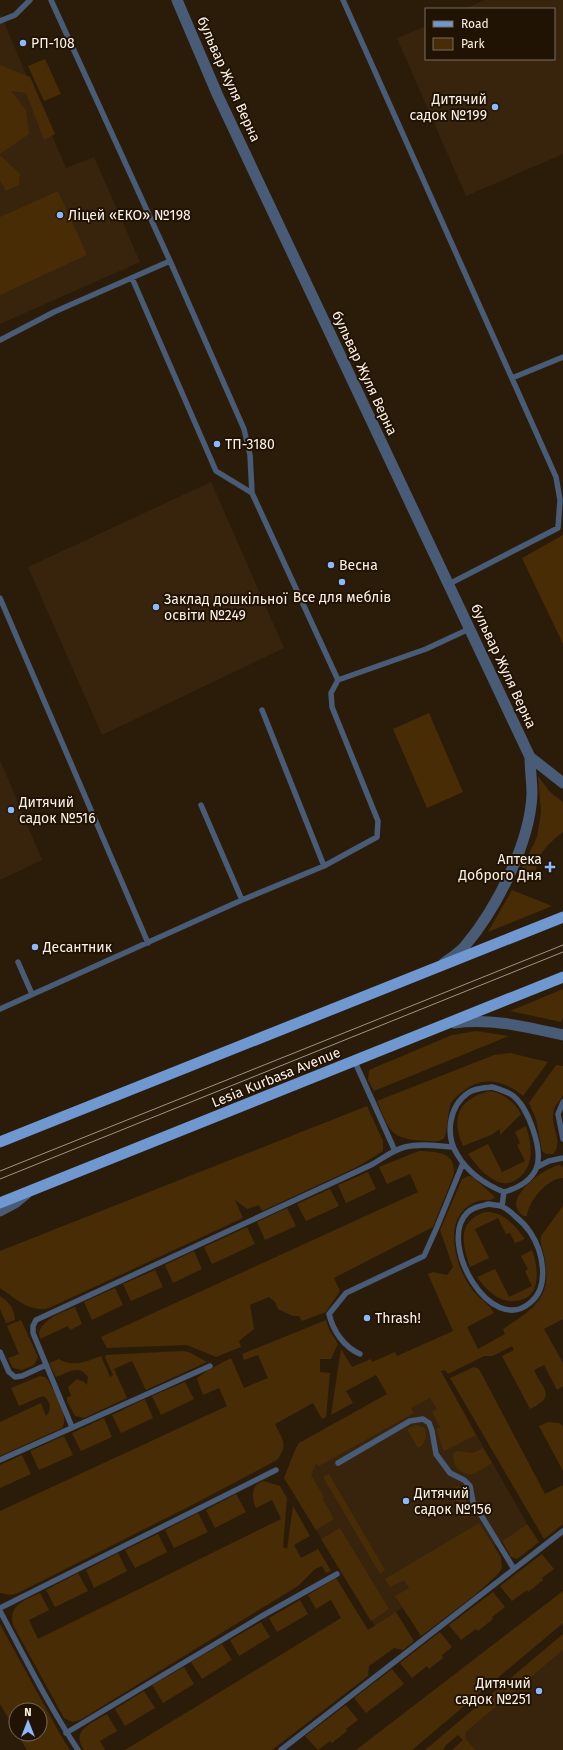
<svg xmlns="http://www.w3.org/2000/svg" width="563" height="1750" font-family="'Fira Sans',sans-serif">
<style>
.built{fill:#38240c}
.green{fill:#482c05}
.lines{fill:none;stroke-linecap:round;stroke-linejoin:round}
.service{stroke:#485b77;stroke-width:5.5}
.minor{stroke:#485b77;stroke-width:11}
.tertiary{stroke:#485b77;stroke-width:11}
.primary{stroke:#6f97d0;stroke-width:11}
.tram{stroke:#a09385;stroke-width:1}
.poi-dot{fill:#8cb9fc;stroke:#211303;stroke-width:1.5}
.labels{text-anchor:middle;stroke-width:4;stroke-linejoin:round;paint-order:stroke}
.poi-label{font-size:14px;fill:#fdf2e7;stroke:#211303;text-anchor:start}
.street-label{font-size:14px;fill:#fdf2e7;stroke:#211303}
</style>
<rect width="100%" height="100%" fill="#2b1c0a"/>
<!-- built -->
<path class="built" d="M485 0H563V154L466 196 397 38 426 26V59H554V9H464Z
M0 13 66 168 94 157 140 262 0 324Z
M211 482 284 648 102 735 28 567Z
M0 760 42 860 0 880Z
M440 1371 527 1524 375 1626 284 1478Z
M563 1650V1750H476L465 1738 466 1732Z"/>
<!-- green -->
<path class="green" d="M45 59 61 94 44 101 28 66Z
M0 65 30 77 55 134 44 140 26 93 11 91 26 110 29 134 0 154Z
M0 155 20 174 19 185 6 191 0 181Z
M58 191 87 255 0 295V217Z
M563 535V644L522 558Z
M429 713 463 792 427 808 393 729Z
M538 776 550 792 563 802V832C553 840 543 848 538 860 536 867 536 875 531 881L524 878 521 870 537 837 541 812Z
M512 890 552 906 488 932Z
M563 989V1018L561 1022 510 1011Z
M476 1031 509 1036 374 1091 368 1080 369 1070 452 1035Z
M510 1053 548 1062 523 1096C504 1080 482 1075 462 1092 457 1096 452 1100 450 1106 448 1113 447 1136 444 1138 439 1143 431 1141 426 1141 390 1139 390 1132 377 1101L494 1055Z
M556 1065 563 1066C563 1073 563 1089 563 1095 560 1103 553 1104 553 1117 553 1130 563 1144 553 1154H546L542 1151 536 1119 529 1103Z
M490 1091C503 1093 515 1102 521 1114L500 1135V1129L491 1135 463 1146C450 1117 460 1098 490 1091Z
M367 1106 383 1141V1151L357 1167 262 1211 259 1205 247 1209 235 1200 243 1218 49 1308C30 1313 15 1298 0 1288V1251Z
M526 1126C532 1145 535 1167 517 1179 513 1182 508 1184 503 1183 489 1181 476 1165 468 1154L488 1144 502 1172 525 1161 517 1145 520 1143 515 1132Z
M419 1151C437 1152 455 1151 454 1174L433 1227 334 1278 340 1291 326 1312 302 1321 299 1316H293L278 1309 275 1302 269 1297 250 1305 254 1329 239 1341 241 1347 216 1357 187 1345 107 1348 101 1337 418 1192 410 1174 387 1184 379 1167Z
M559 1165 563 1167V1178C548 1178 528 1201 527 1216H523C520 1213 517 1210 516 1205 516 1189 545 1168 559 1165Z
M368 1172 376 1189 346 1203 338 1185Z
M469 1176 473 1177 495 1197C491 1202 484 1199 478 1201 472 1203 467 1206 463 1211 444 1231 459 1275 475 1293 481 1300 490 1305 494 1313L467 1327 478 1349 505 1334 503 1329C532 1310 552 1299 545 1261 544 1252 540 1245 541 1236L563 1206V1319L544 1329 563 1363V1386L557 1390 544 1365 534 1370C543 1390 557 1396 530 1409L502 1356 514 1350 512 1346 493 1356H484L448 1374 445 1370 441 1371 476 1435 444 1451 436 1429 440 1427 432 1412 437 1409 430 1398 411 1408 414 1413 319 1466 316 1464 311 1475 324 1497 322 1498 334 1519 316 1530 284 1478 295 1450 299 1443 387 1394 376 1375 346 1391 353 1403 331 1415 341 1349 352 1367 371 1359 372 1362 395 1352 397 1356 453 1331 428 1274 433 1272 447 1275 453 1267 440 1230 460 1184 462 1179Z
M330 1189 339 1206 306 1221 297 1204Z
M287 1208 296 1226 265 1240 257 1222Z
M485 1212C503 1211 515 1225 525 1239L515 1243 510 1233 506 1234 498 1218 475 1229 489 1258 470 1267C462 1243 457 1222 485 1212Z
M247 1227 255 1244 212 1264 204 1247Z
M532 1250C539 1269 542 1300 514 1301 507 1302 500 1299 494 1295 487 1290 482 1284 477 1277L495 1269 509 1297 532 1286 525 1271 528 1269 521 1256Z
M194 1251 202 1269 173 1283 165 1265Z
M155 1270 163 1287 131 1301 123 1284Z
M115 1288 123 1305 92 1320 84 1302Z
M0 1296C10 1303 14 1308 15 1320L6 1323 0 1309Z
M75 1307 82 1324 70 1330 68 1326 40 1339 39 1332C46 1317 61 1313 75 1307Z
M21 1320 38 1357 34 1365 22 1370 13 1368 8 1358 19 1354 7 1326Z
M326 1320 329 1329 338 1344 331 1359H320V1372L330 1373 326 1417 322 1419 313 1403 275 1424C282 1439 289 1444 277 1460L196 1503 18 1593 11 1595 0 1593V1511L227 1406 219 1388 203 1395 197 1379C200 1374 225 1361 231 1358L244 1388 268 1378 258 1355 244 1360 242 1354Z
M182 1351 189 1352 207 1362 146 1390 132 1361 114 1369 127 1398 84 1418 75 1416 67 1401V1397L71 1396 68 1387 77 1379 84 1382 87 1385 88 1377C79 1364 69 1372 56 1377L49 1363 59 1359C73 1368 87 1361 101 1356L110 1377 113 1375 105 1357 106 1355Z
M474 1367 479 1369 545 1494 563 1485V1524L544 1539 450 1378Z
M40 1376 45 1377 48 1380C54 1393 70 1414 62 1428L0 1456V1422L41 1403 46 1416C52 1410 51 1402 44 1396L40 1397 19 1406 11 1388Z
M185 1382 194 1399 161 1415 152 1396Z
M145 1399 153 1418 121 1433 112 1415Z
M104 1418 112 1437 81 1451 72 1433Z
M548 1422 559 1423 563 1426V1471L539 1426Z
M416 1425 425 1428C427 1437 426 1444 418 1448L407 1429Z
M64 1436 73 1455 39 1470 30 1451Z
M483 1448 492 1463C486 1466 478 1473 472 1474 461 1476 450 1463 454 1453L457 1451 473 1453Z
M22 1455 31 1474 0 1488V1465Z
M329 1474 385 1570 380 1574 323 1477Z
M264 1481 280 1486 287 1498 283 1547 287 1549 293 1506 310 1536 294 1545 301 1558 318 1549 331 1571 326 1573 322 1566 315 1569 298 1586 80 1720 72 1722 64 1718 13 1625C8 1605 25 1600 40 1593L49 1610 29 1620 38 1639 281 1519 272 1500 256 1508C251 1497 251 1484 264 1481Z
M459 1486C467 1494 466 1506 467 1517L464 1518 461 1514 453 1488Z
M236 1494 246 1512 215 1528 206 1510Z
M198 1513 208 1532 174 1548 165 1530Z
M479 1523 501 1557 502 1568 498 1574 475 1595 421 1636 395 1596 409 1588 404 1580 390 1587 385 1579Z
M527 1524 539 1542 517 1559 511 1557 502 1541Z
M340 1528 389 1609 371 1621 321 1539Z
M158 1534 167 1552 135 1568 125 1550Z
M118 1553 127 1571 94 1588 86 1570Z
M542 1554 554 1569 542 1578 543 1580 528 1592 527 1590 512 1601 500 1586Z
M78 1573 88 1591 55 1607 46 1590Z
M336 1578 368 1630 396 1612 414 1641 403 1650 394 1648 369 1666 368 1676 272 1750H125L341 1618 331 1600 316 1609 308 1595Z
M563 1591V1623L412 1750H356Z
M493 1592 505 1607 492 1617 493 1619 478 1631 476 1629 461 1640 449 1625Z
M300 1600 308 1614 277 1632 269 1618Z
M261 1622 270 1637 239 1656 230 1640Z
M0 1624 61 1736 70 1750H27L17 1734H40V1710H16V1731L0 1704Z
M440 1632 452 1647 442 1655 443 1658 429 1669 427 1666 412 1678 400 1663Z
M563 1634V1650L466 1732 465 1738 476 1750H452L463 1740 458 1735 445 1746 443 1750H425Z
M222 1644 232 1660 202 1679 191 1662Z
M184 1667 194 1684 163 1703 152 1685Z
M392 1669 404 1684 366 1713 354 1698Z
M144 1691 155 1708 125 1726 115 1709Z
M346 1705 358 1720 346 1729 347 1731 332 1743 330 1741 318 1750 305 1736Z
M107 1714 117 1731 100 1741 105 1750H84C70 1730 92 1723 107 1714Z"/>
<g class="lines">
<!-- service -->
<path class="service" d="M51 0 170 261 244 429 250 455 252 493 338 680
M343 0 556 477 560 500 558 528 449 584
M0 21 15 15 30 0
M132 278 216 471 252 493
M0 340 54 312 170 261
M512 378 563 357
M0 598 148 943
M262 710 324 866
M201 805 242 900
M18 962 32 994
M0 1009 242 900 324 866 377 837 378 821 332 707 331 693 338 680 426 649 469 629
M355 1062 395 1151
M492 1087C499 1089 506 1091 512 1095 528 1106 544 1151 536 1169 530 1182 518 1188 504 1192 486 1185 467 1172 457 1154 445 1135 449 1106 468 1093 475 1088 483 1088 492 1087Z
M563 1102 558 1114 563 1139
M537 1167 549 1161 563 1158
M489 1204C493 1205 497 1205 501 1206 506 1208 512 1213 516 1217 521 1221 526 1226 530 1232 543 1251 550 1286 531 1302 491 1338 437 1243 467 1213 473 1207 481 1206 489 1204Z
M502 1206 504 1192
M0 1352 9 1372 15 1377 22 1376 46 1365
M360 1354C344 1347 333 1331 329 1314L346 1293 424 1256 437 1227 463 1163
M72 1427 33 1333V1326L36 1320 371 1165C382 1159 393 1150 405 1147 420 1143 438 1146 453 1147
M0 1460 210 1366
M338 1463 410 1421 423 1419 429 1423 432 1431 436 1454 450 1473 464 1480 470 1486 473 1502 514 1569
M0 1608 276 1470
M0 1611C25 1658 49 1706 78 1750
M66 1733 262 1616 337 1574
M281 1750 563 1531"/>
<!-- minor -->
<path class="minor" d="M0 1211 15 1203 26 1194"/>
<!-- tertiary -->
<path class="tertiary" d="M177 0 218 96 530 757C530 769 532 782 532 794 530 843 497 908 465 946 460 952 451 958 444 963
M530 757 563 783
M454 1023C492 1018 527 1027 563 1035"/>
<!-- primary -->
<path class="primary" d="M0 1142 563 917
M0 1203 563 977"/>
<!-- tram -->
<path class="tram" d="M0 1171 563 945
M0 1179 563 952"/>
</g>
<!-- markers -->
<g class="poi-dot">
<circle cx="23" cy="43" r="4"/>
<circle cx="495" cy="107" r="4"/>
<circle cx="60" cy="215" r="4"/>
<circle cx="217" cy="444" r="4"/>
<circle cx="331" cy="565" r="4"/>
<circle cx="342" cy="582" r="4"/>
<circle cx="156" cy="607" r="4"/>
<circle cx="11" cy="810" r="4"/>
<path d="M548 861h4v4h4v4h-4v4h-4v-4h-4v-4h4z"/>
<circle cx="35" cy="947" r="4"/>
<circle cx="367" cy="1318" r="4"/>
<circle cx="406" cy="1501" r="4"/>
<circle cx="539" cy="1691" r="4"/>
</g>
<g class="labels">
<!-- poi labels -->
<g class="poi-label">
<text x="31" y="48">РП-108</text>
<text x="487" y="104" text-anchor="end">Дитячий<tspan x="487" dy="16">садок №199</tspan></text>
<text x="68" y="220">Ліцей «ЕКО» №198</text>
<text x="225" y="449">ТП-3180</text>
<text x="339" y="570">Весна</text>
<text x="342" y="602" text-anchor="middle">Все для меблів</text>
<text x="164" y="604">Заклад дошкільної<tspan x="164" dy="16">освіти №249</tspan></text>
<text x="19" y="807">Дитячий<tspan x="19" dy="16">садок №516</tspan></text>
<text x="542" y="864" text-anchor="end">Аптека<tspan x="542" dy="16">Доброго Дня</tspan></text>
<text x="43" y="952">Десантник</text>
<text x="375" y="1323">Thrash!</text>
<text x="414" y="1498">Дитячий<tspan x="414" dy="16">садок №156</tspan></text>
<text x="531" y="1688" text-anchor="end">Дитячий<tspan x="531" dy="16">садок №251</tspan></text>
</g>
<!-- street labels -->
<g class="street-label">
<text transform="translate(229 79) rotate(66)" y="5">бульвар Жуля Верна</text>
<text transform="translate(365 373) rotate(65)" y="5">бульвар Жуля Верна</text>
<text transform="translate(504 666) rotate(65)" y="5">бульвар Жуля Верна</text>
<text transform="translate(276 1077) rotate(-22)" y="5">Lesia Kurbasa Avenue</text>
</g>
</g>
<!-- legend -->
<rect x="425" y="8" width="130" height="52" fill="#211303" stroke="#796c5e"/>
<rect x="433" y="21" width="20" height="6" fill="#6f97d0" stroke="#796c5e"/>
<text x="461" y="28" font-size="12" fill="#fdf2e7">Road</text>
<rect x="433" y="38" width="20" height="12" fill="#482c05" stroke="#796c5e"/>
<text x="461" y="48" font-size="12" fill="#fdf2e7">Park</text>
<!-- north arrow -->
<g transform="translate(28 1722)"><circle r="19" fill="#211303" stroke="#796c5e"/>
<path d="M0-3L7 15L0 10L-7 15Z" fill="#8cb9fc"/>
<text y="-6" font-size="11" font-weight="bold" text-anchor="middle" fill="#fdf2e7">N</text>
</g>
</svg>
